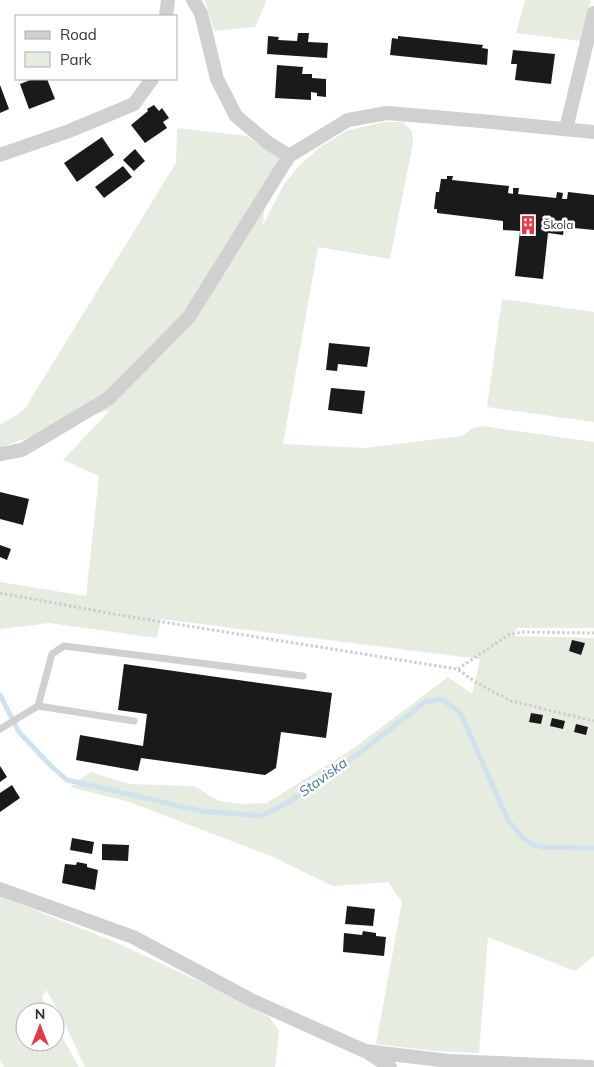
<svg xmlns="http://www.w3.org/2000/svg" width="594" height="1067" font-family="Mulish,sans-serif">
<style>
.green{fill:#e6ecdf}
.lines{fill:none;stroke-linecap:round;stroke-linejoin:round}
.stream{stroke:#cfe2ee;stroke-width:5}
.building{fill:#1a1a1a}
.path{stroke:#cdcdcd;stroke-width:3;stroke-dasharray:2.5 2.5;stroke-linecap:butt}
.lane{stroke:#d0d0d0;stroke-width:7}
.street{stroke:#d0d0d0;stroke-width:14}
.labels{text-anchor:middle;stroke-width:5;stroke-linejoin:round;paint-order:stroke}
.poi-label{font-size:12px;fill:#333;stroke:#fff;text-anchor:start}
.water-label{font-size:14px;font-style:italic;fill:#3f7597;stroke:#fff}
</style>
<rect width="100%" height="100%" fill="#fff"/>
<!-- green -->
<path class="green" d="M205 0H267L255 27 214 31Z
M525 0H591L581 41 516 33Z
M383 122H403L412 131 413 143 390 259 318 247 283 444 365 448 462 436 473 428 482 426 594 442V628H517L513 636 594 638V956L575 971 488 937 479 1053 436 1051 376 1044 402 902 388 882 333 886 271 856 129 802 70 787 91 772 129 784 194 786 219 801 243 804 267 803 354 748 448 677 472 694 480 659 161 619 157 638 49 623 0 629V582L86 596 99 476 63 460 111 409 1 447 0 446V425L24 410 176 163 177 128 246 136 279 157 266 185 263 225 284 184 300 165 319 148 346 131Z
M502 299 594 312V422L487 407Z
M0 896 115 942 207 985 269 1017 279 1031 275 1067H85L60 1013 46 990 42 997 48 1012H25V1042H55V1024L79 1067H4L0 1060Z"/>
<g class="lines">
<!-- stream -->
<path class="stream" d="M0 695 19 732 50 765 67 780 201 811 261 816 289 802 362 751 425 702 441 699 460 712 508 820 523 838 532 844 543 847 594 848"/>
</g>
<!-- building -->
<path class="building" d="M298 33H309L308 42 328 43 327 58 267 54 268 36 279 37 278 40 297 41Z
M398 36 483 45 482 48 488 49 487 65 390 55 392 38 398 39Z
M513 50 555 54 551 84 515 80 517 64H511Z
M277 65 303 67 302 74H312V78L326 79V97L317 96V93L311 92V100L275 98Z
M33 79H47L55 99 29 109 20 84Z
M0 85 9 109 0 113Z
M154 105 159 111 162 108 169 118 163 122 167 128 145 143 131 125 148 111 147 109Z
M102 137 114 155 77 182 64 163Z
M135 149 145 161 134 171 123 160Z
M123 166 132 177 104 198 95 187Z
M447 176H453L452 180 509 186 508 193 513 194V188H519L518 194 556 198 557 192 563 193 562 199H567L568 192 594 195V230L564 227 563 235 548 233 543 279 515 276 520 231 503 230V221L437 213V209H434L436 192H439L441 179H447Z
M329 343 370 347 367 367 338 364 337 371 326 370Z
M331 388 365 391 362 414 328 410Z
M0 492 29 499 23 525 0 519Z
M0 545 11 549 7 560 0 557Z
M572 640 585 643 581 655 569 651Z
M124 664 332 693 326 738 281 732 276 768 265 775 141 758 138 771 76 760 80 735 143 746 147 714 118 710Z
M531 713 543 715 541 724 529 722Z
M552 718 565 721 563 729 550 726Z
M576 724 588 727 586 735 574 732Z
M0 766 7 777 0 782Z
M12 785 20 798 0 812V793Z
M72 838 94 842 92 854 70 850Z
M102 844 129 845 128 861 102 860Z
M77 862 87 864V867L98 870 95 890 62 883 65 864 76 865Z
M347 906 375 909 373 926 345 924Z
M363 931 376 933V936L386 937 384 956 343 952 344 933 362 935Z"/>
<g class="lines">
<!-- path -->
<path class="path" d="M0 593 119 615 457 669 477 683 511 701 594 721
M458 669 508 635 522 632 594 633"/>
<!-- lane -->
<path class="lane" d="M38 706 52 654 64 646 303 676
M0 729 38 706 134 721"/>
<!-- street -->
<path class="street" d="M193 0 201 13 217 79 236 116 267 142 289 156
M166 16 168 0
M566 129 594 13
M0 155 69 131 134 104 152 79
M0 454 22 450 109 398 189 317 289 156 348 120 387 113 481 121 594 132
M0 889 133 937 251 1000 365 1051 449 1061 591 1067
M367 1052 390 1067"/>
</g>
<!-- icons -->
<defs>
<g id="building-bare" transform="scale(1.5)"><path d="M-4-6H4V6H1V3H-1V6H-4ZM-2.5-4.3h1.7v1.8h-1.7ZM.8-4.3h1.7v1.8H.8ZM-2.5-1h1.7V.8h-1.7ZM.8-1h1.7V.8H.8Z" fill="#e63946" stroke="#fff" stroke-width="2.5" paint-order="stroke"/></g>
</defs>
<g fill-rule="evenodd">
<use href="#building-bare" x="528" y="225"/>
</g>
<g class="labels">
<!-- poi labels -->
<g class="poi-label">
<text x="543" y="229">Škola</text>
</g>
<!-- water labels -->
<g class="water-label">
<text transform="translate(323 777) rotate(-36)" y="5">Staviska</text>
</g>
</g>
<!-- legend -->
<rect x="15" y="15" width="162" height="65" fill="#ffffff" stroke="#adadad"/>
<rect x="25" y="31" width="25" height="8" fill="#d0d0d0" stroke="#adadad"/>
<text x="60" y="40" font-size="15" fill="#333333">Road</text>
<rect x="25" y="52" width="25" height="15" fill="#e6ecdf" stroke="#adadad"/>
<text x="60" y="65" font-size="15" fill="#333333">Park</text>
<!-- north arrow -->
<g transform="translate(40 1027)"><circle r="24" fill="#ffffff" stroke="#adadad"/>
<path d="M0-4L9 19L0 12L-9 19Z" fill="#e63946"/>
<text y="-8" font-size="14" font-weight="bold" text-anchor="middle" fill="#333333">N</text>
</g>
</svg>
